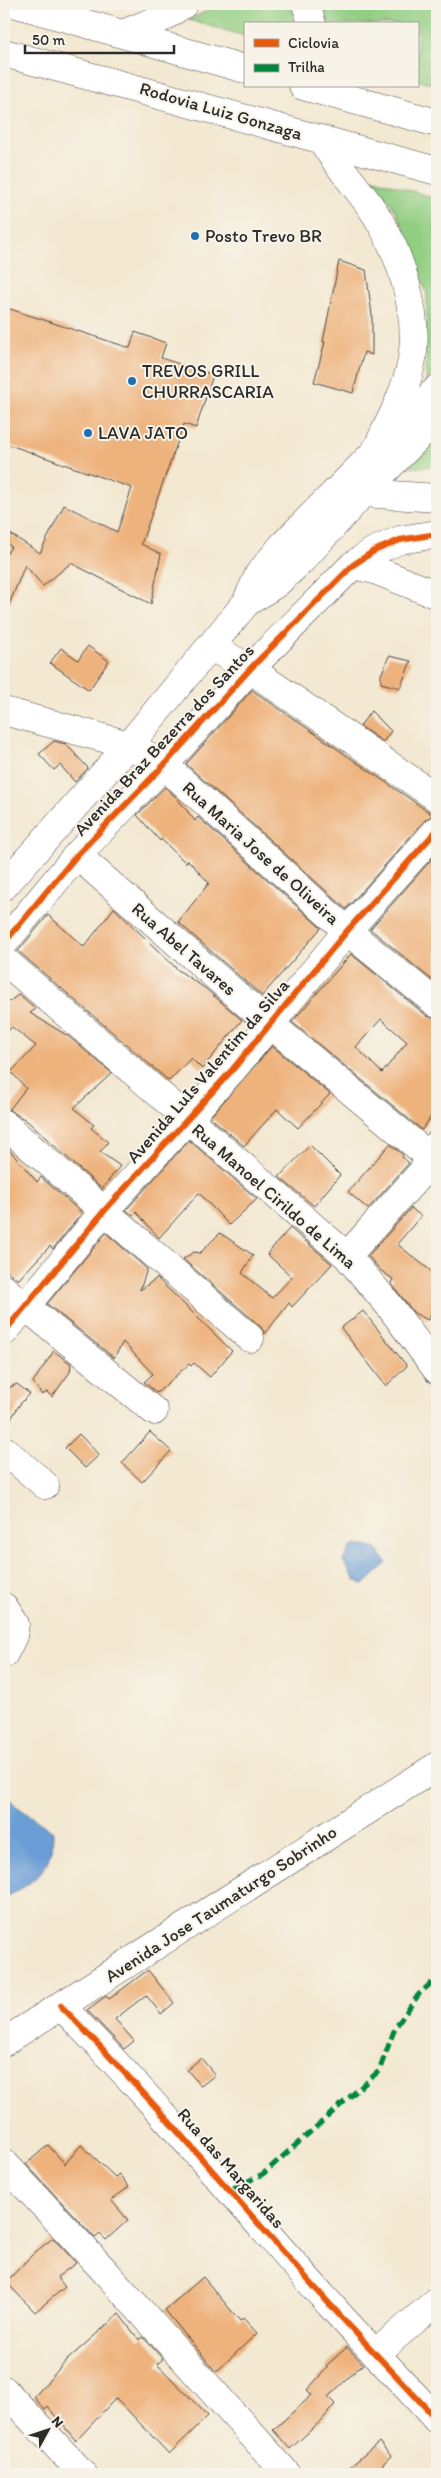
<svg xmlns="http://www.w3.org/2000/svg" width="441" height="2478" font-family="Itim,sans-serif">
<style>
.green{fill:#92ce82;stroke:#5e7c56}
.water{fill:#6a9dd5;stroke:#4a6480}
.building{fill:#eeb27d;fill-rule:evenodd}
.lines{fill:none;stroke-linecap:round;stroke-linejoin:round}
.minor-casing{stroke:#494744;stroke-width:29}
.major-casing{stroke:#494744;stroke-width:29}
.highway-casing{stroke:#494744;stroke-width:29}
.minor{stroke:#fff;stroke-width:28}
.major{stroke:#fff;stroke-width:28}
.highway{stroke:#fff;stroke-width:28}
.quiet{stroke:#00873e;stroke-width:5;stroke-dasharray:10 5;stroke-linecap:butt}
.cycleway-casing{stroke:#f7f3e8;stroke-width:9}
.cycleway{stroke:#e8590c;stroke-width:6}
.poi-dot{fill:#1f6fb2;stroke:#f7f3e8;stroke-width:2}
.labels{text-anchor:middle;stroke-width:4;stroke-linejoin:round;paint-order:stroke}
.street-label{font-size:18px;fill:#2b2b2b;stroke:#f7f3e8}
.poi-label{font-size:18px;fill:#2b2b2b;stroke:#f7f3e8;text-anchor:start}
</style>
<rect width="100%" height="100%" fill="#f7f3e8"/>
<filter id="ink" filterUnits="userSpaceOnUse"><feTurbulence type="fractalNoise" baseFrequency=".02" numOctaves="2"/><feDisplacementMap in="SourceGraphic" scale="10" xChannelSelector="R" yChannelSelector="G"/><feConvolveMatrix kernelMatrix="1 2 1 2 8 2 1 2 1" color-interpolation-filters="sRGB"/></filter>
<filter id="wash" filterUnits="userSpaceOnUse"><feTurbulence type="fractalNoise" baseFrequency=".0096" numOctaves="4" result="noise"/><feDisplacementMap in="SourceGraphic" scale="20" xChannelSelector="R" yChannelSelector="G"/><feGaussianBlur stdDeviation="1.12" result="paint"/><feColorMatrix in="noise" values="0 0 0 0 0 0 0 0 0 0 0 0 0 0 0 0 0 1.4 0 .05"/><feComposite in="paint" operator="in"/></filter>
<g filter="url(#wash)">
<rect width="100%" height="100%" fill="#f3e8d1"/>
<!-- green -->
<path class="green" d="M221 4H296L302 24H245V36L189 20Z
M312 4H437V85L417 80V24H325Z
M372 178 437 199V364L426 384 427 294 396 211Z
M437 435V466L408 468Z"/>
<!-- water -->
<path class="water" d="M358 1544 377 1549 387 1563 364 1585 354 1579 343 1561 350 1548Z
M4 1792 15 1805 53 1832C53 1868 35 1883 4 1898Z"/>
<g id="blocks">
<!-- building -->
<path class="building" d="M339 261 366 270 372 315V355L364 352 353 393 314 382 325 342H323Z
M4 307 130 348 135 332 166 343 161 358 213 375 196 428 184 424 141 544 161 554 151 604 71 563 43 586 25 565 4 617V558L11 547 4 539V530L40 553 64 505 117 532 132 488 4 443Z
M88 646 109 661 89 690 50 663 61 648 78 660Z
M389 656 411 661 400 688 381 683V675Z
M252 690 433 815 425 820 346 909 186 764Z
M371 711 391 731 383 742 360 726Z
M54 741 66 744 88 768 75 782 60 765 54 770 39 754Z
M165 787 177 798 195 821 198 817 321 928 262 996 178 922 209 883 188 860 186 863 161 839 160 841 137 815Z
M437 853V984L370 929Z
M114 908 178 970 206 989 242 1020 202 1069 191 1058 169 1081 18 951 48 915 84 947Z
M351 954 427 1016 437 1019V1108L422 1130 292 1022ZM381 1019 407 1042 382 1073 356 1047Z
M19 994 36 1009 30 1013 68 1036 112 1073 74 1108 94 1125 91 1128 108 1142 100 1152 120 1166 102 1189 26 1120 9 1110 26 1088 11 1072 36 1046 12 1027 4 1035V1006Z
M272 1046 330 1094 298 1128 277 1109 244 1146 210 1117Z
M189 1140 257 1199 229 1225 199 1193 159 1238 136 1212 133 1215 126 1210Z
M4 1144 37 1182 41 1177 82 1213 53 1249 50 1246 18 1280 4 1268Z
M390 1144 403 1155 402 1157 409 1163 368 1209 348 1192Z
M310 1145 340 1175 314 1206 279 1177Z
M411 1208 421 1216 397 1244 437 1276V1303L428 1320 414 1313 391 1283 393 1279 380 1270 368 1256Z
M290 1228 332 1264 292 1307 289 1303 265 1334 260 1326 183 1259 194 1252 200 1253 220 1233 253 1255 242 1273 272 1298 292 1277 267 1254Z
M106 1233 147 1269 140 1290 157 1278 232 1351 210 1377 194 1363 191 1366 189 1364 157 1393 144 1382 153 1374 123 1342 114 1358 47 1304Z
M363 1311 407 1366 386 1386 341 1328Z
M54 1351 71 1364 70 1372 52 1397 47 1392 42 1395 33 1382Z
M17 1384 30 1394 20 1404 4 1430V1390Z
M150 1432 171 1451 142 1482 122 1463Z
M79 1434 99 1455 85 1468 65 1448Z
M148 1970 174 2003 161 2014 146 1995 115 2019 134 2041 124 2049 87 2010 106 1996 109 1999Z
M201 2058 215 2075 201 2086 187 2070Z
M48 2145 65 2164 81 2145 115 2177 119 2174 129 2187 111 2200 128 2220 106 2240 100 2234 95 2238 26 2164Z
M53 2238 76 2263 57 2277 65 2287 35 2312 6 2282 33 2254Z
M203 2277 240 2321 243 2318 257 2333 216 2372 165 2310Z
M119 2314 139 2340 143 2337 163 2359 157 2364 208 2416 169 2454 116 2398 76 2441 48 2407 45 2410 34 2397 67 2360Z
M347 2347 363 2364 328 2397 335 2404 323 2419 290 2449 273 2430 312 2395 307 2390 327 2368 326 2366Z
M379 2442 391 2456 382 2465 390 2474H342Z"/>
</g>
</g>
<g filter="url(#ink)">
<use href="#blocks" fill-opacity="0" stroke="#494744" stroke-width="1"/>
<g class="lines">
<!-- minor casing -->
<g class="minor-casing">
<path id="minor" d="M353 565 375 570 437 595
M210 646 250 669 437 798
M4 711 129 745 164 765 347 931 437 1004
M77 855 270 1024 430 1157
M4 943 77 855 164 765 250 669 353 565 374 551 400 540 437 534
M4 960 347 1256 388 1304 437 1370
M4 1124 250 1338
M347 1256 422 1172 437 1145
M4 1289 154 1411
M4 1332 105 1210 233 1069 347 931 437 830
M4 1450 45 1485
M4 1607 15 1624 13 1636 4 1654
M61 2006C157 2103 243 2208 334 2309 368 2347 403 2382 437 2420
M4 2042 437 1766
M4 2163 102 2268 287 2474
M375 2354 437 2301
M4 2390 83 2474"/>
</g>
<!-- major casing -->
<g class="major-casing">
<path id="major" d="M246 603 277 583 302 560 363 493 437 418
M4 886 129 745 246 603 259 574 283 545 437 389"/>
</g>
<!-- highway casing -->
<g class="highway-casing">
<path id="highway" d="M17 4 245 69
M306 4 312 24
M125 33 162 18 184 4
M4 53 437 171
M303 86 437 123
M321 139C335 162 352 182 368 203 399 246 423 317 410 369 403 397 389 423 376 450
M363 493 437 498"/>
</g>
<!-- minor -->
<use href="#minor" class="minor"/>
<!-- major -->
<use href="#major" class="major"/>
<!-- highway -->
<use href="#highway" class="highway"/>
<!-- quiet -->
<path class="quiet" d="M231 2189 263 2174 379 2071 395 2028 419 1994 437 1978"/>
<!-- cycleway casing -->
<g class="cycleway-casing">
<path id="cycleway" d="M4 943 77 855 164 765 250 669 353 565 374 551 400 540 437 534
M4 1332 105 1210 233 1069 347 931 437 830
M61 2006C157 2103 243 2208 334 2309 368 2347 403 2382 437 2420"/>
</g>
<!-- cycleway -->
<use href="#cycleway" class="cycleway"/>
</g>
</g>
<!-- markers -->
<g class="poi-dot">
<circle cx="195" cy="236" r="5"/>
<circle cx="132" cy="381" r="5"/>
<circle cx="88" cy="433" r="5"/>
</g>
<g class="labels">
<!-- street labels -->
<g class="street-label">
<text transform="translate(221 111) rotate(16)" y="6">Rodovia Luiz Gonzaga</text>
<text transform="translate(164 740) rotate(-47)" y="6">Avenida Braz Bezerra dos Santos</text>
<text transform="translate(261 853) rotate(42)" y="6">Rua Maria Jose de Oliveira</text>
<text transform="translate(184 949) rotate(41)" y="6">Rua Abel Tavares</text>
<text transform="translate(208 1071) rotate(-49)" y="6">Avenida LuIs Valentim da Silva</text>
<text transform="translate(274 1196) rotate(41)" y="6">Rua Manoel Cirildo de Lima</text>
<text transform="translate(221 1904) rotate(-33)" y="6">Avenida Jose Taumaturgo Sobrinho</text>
<text transform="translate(231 2168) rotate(49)" y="6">Rua das Margaridas</text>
</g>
<!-- poi labels -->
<g class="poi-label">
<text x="205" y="242">Posto Trevo BR</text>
<text x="142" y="377">TREVOS GRILL<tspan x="142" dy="21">CHURRASCARIA</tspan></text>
<text x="98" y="439">LAVA JATO</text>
</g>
</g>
<!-- margin -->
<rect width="441" height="2478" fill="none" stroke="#f7f3e8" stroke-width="20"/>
<!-- legend -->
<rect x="244" y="22" width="175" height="65" fill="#f7f3e8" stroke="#a5a39c"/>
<rect x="254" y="39" width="25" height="8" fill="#e8590c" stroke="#a5a39c"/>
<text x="288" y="48" font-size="15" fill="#2b2b2b">Ciclovia</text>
<rect x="254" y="64" width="25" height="8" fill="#00873e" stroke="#a5a39c"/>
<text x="288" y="72" font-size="15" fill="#2b2b2b">Trilha</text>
<!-- north arrow -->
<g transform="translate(48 2430) rotate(50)" stroke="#f7f3e8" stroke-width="4" paint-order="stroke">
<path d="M0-4L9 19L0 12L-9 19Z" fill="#2b2b2b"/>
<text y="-8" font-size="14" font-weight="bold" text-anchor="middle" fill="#2b2b2b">N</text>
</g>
<!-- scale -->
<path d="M25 45v8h149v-8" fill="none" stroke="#2b2b2b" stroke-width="2.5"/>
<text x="32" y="45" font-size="15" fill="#2b2b2b" stroke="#f7f3e8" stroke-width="4" paint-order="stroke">50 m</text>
</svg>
